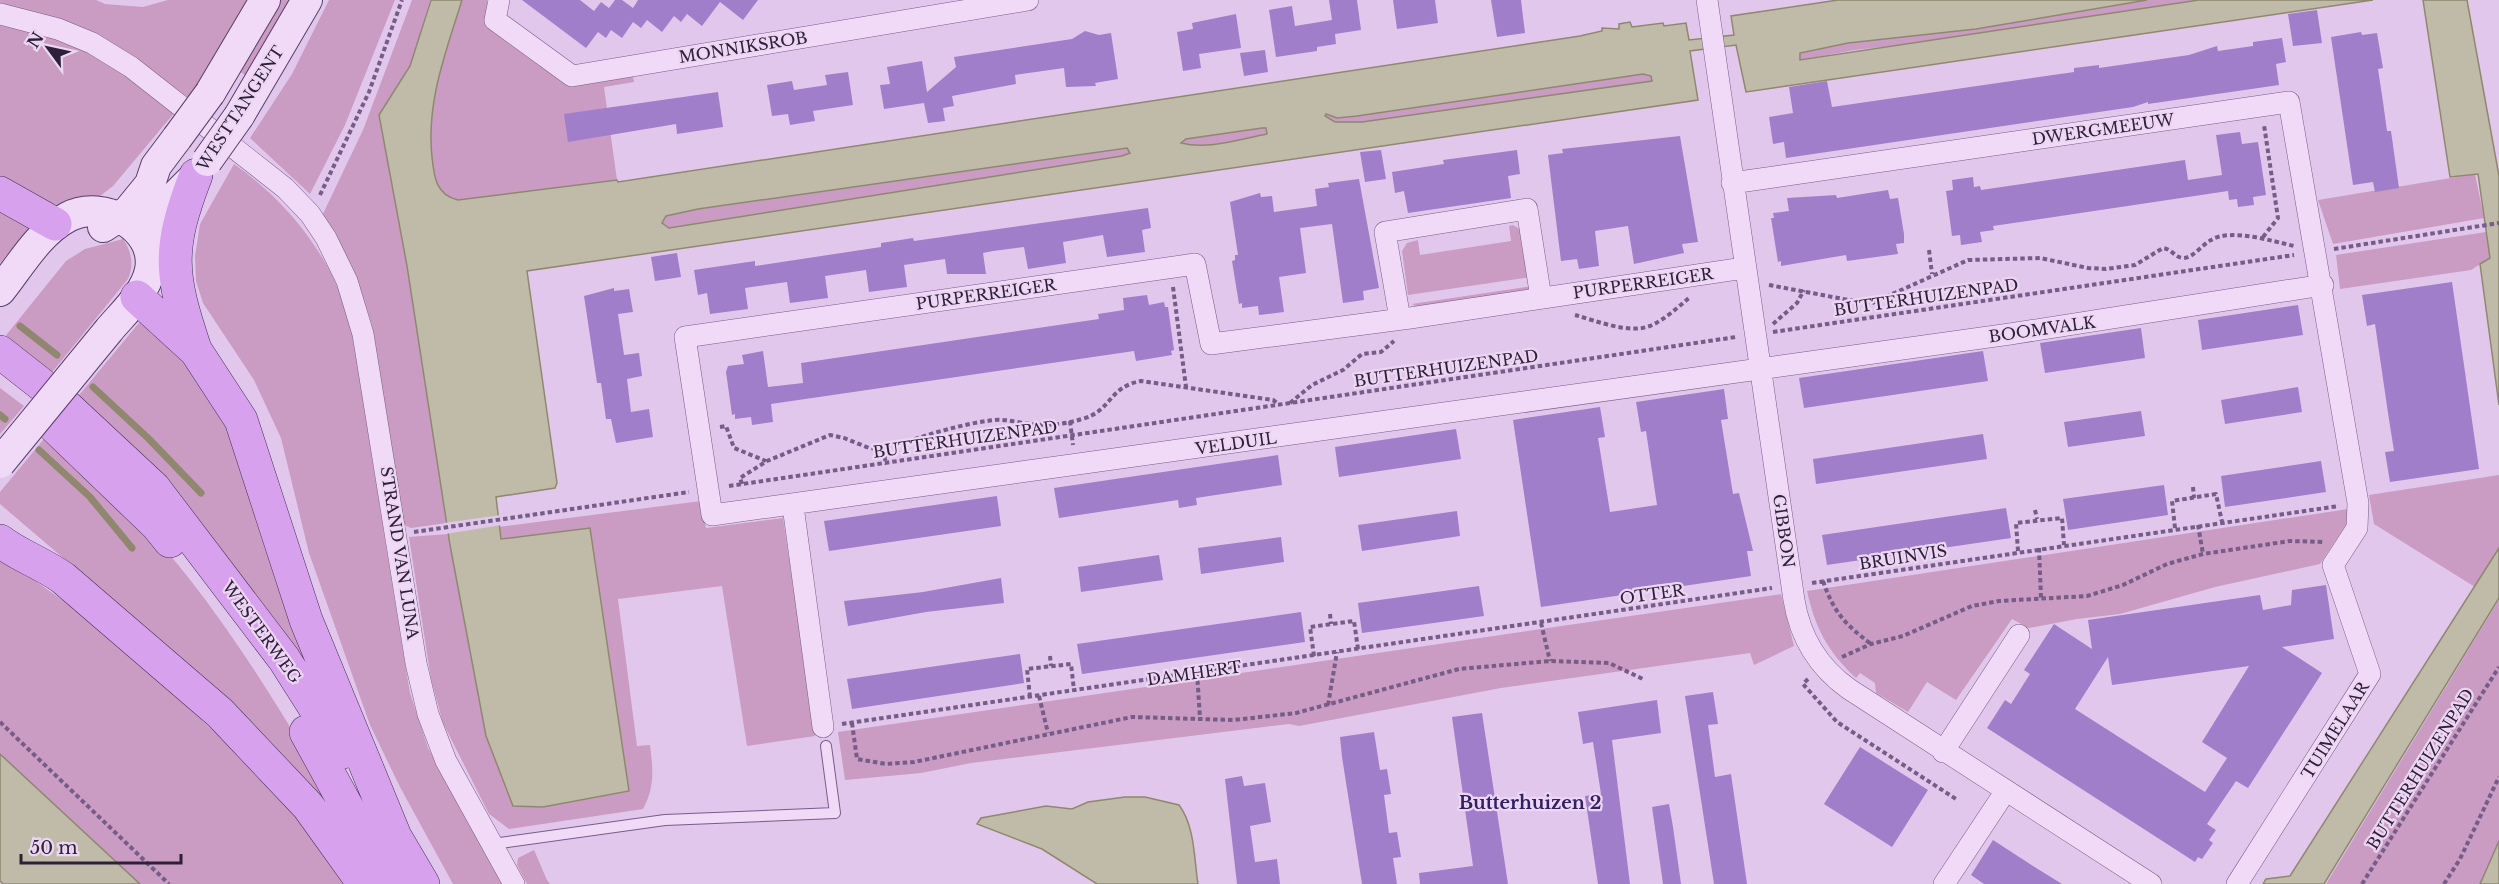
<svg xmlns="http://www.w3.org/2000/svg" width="2499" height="884" font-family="'Libre Baskerville',serif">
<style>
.green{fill:#ca9bc3}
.water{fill:#c0baa8;stroke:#8f886f;stroke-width:1.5;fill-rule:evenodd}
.pier{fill:#e2c7ed}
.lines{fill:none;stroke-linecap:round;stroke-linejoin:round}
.stream{stroke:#8f886f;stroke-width:7}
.building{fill:#a07ec9;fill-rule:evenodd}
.service-casing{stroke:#755d87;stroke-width:12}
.minor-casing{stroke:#755d87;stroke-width:22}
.secondary-casing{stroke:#564069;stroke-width:32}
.primary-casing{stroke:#433156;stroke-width:34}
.path{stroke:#755d87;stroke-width:4;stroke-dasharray:4.5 3;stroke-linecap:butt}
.service{stroke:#f0daf7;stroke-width:10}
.minor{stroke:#f0daf7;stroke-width:21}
.secondary{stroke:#f0daf7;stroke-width:30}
.primary{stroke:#d8a1ee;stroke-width:33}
.secondary-bridge-casing{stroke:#564069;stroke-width:32;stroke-linecap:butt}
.secondary-bridge{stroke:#f0daf7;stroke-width:30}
.labels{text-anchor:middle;stroke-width:4.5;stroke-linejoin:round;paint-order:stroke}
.street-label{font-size:16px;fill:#2d2038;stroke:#ecd6f4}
.neighbourhood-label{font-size:18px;font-weight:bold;fill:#312163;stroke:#ecd6f4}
</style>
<rect width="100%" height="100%" fill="#e2c7ed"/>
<!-- green -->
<path class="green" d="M0 0H96L105 4 143 7 168 0H250L216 63 189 98C123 48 80 25 0 3Z
M278 0H292L249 78 239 71Z
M329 0H395L345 125 310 194 250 138 292 74Z
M412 0H430L410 66 379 115 407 266 447 523 411 528 404 525 372 325 363 297 321 218 363 130Z
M462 0H487V17L548 71 632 70 634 82 604 87 617 180 466 200H455L440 191C412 133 444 57 462 0Z
M2147 0H2199L1954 39 1855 50 1800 60 1799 53 1848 43 1976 29Z
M0 25 57 39 106 61 175 112 113 186 99 197 58 205 44 202 0 180Z
M1643 74 1652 77V81L1362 122H1335L1324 116 1326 113 1337 118 1357 116Z
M1262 128H1266L1267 134C1240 139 1208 150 1181 143L1186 139Z
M1127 148 1130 153 1122 156 669 228 662 223 666 216 698 209Z
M234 164C272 191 303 224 326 264 357 318 361 385 370 445 383 528 396 610 410 693L428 748 503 884H453L400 787 370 725 309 553 281 438 254 380 203 303 196 281 195 256 200 224Z
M2475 174 2484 218 2333 244 2318 200Z
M0 209 30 227 0 263Z
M1513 225 1525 232 1532 277 1408 295 1402 251 1407 243 1418 240 1420 255 1511 241 1509 226Z
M2486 232 2490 258 2471 270 2340 289 2336 255Z
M123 239C132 252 134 265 128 279L49 376 3 339 66 261 85 249Z
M1533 286 1528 293 1420 309 1412 304Z
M143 318 180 352 230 433 330 710 75 400Z
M0 388 24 406 0 434Z
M48 434C82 466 118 497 150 532 231 622 293 731 354 835L192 668 0 504V492Z
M2499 475V548L2475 587 2374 524 2369 495Z
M701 501 706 528 783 518 815 736 747 746 722 586 618 599 637 746 650 745C653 769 655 787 643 809L509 829 489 814 443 723 431 679 409 537 448 534 486 736 513 806 543 807 629 791 590 528 501 540 499 527Z
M2348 509 2347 523 2320 564 2215 587 2120 614 2077 619 2029 628 2012 619 1956 700 1927 682 1908 712 1876 693 1875 683 1860 673 1856 678C1828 652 1815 628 1807 591Z
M0 556 75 609 167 688 245 760 299 815 349 884H140L0 754Z
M1781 594 1794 646 1754 665 1750 653 1501 688 1299 726 1289 724 971 763 921 773 845 780 838 732Z
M2499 600V841L2480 884H2326Z
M534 850 547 880 550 884H527L517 865 518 858Z"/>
<!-- water -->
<path class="water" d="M431 0H462C446 52 426 102 432 157 434 177 436 195 458 200L617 180 618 182 1580 36 1602 31V28L1619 29V24L1630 22 1632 27 1663 23 1664 26 1686 23 1689 40 1734 35 1731 16 1838 0H2147L1976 29 1848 43 1800 53V60L2199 0H2373L1746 92 1736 45 1690 51 1698 100 527 271 557 483 555 488 496 497 501 539 590 528 629 791 543 807 513 806 486 736 450 545 407 266 379 115 410 66ZM1643 74 1651 76 1652 81 1362 122H1335L1325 116 1326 114 1337 118 1357 116ZM1262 128H1266L1267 134C1240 139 1208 150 1181 143L1186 139ZM1127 148 1130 153 1122 156 669 228 662 223 666 216 698 209Z
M2423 0H2467L2499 176V405L2480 264 2490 258 2478 174 2450 177Z
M2499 548V598L2324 884H2263L2266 879 2290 876Z
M0 754 140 884H3L0 881Z
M1125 797H1145L1179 805C1195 826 1194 859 1198 884H1097L1042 849 977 824 981 818 1046 806 1072 809 1088 802Z
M2499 841V884H2480Z"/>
<!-- pier -->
<path class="pier" d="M501 515 502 525 445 534 444 523Z"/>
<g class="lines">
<!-- stream -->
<path class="stream" d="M20 326 57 355
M93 387 149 439 201 493
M0 415 5 419
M39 450 90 497 132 548"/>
</g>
<!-- building -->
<path class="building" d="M522 0H580L594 11 601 2 609 8 615 0H622L633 8 638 0H758L743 20 720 2 702 26 687 14 681 22 674 16 662 32 647 20 641 28 633 22 622 38 611 30 606 38 598 32 586 48Z
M1329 0H1357L1361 30 1335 34 1336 44 1317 47V51L1276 57 1269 10 1292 6 1295 26 1332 20Z
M1393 0H1435L1438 23 1397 29Z
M1491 0H1521L1525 33 1497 37Z
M2317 10 2322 43 2293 46 2288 14Z
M1236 14 1241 48 1199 54 1201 68 1183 71 1177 32 1193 29 1192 23Z
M1085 31 1099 35 1111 33 1118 79 1095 83 1096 86 1066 87 1064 68 1015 75 1016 84 952 96 954 106 943 108 945 121 928 123 924 103 884 109 880 85 890 84 887 67 922 61 927 92 956 67 954 57 1072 39Z
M2361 32 2362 35 2377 33 2383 68 2378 69 2383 102 2387 131H2391L2399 188 2375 192 2373 182 2353 185 2331 37Z
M2282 38 2286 62 2276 64 2279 85 2148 104V102L2133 107 1786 158 1784 142 1773 144 1769 117 1793 113 1789 87 1827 81 1832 107 2074 72V68L2099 65V68L2189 55 2217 46 2218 51 2253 46V42Z
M1265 50 1268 72 1244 76 1240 53Z
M848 72 853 105 813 111 815 121 790 125 788 114 772 116 767 85 792 81 794 90 827 85 825 75Z
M718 92 723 127 677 134 676 124 568 142 564 114Z
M2240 132 2242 144 2258 142 2266 195 2253 197 2254 205 2238 207 2237 199 2229 200 2228 191 1993 226 1994 230 1980 232 1982 242 1961 245 1960 235 1952 236 1946 191 1953 190 1952 180 1973 177 1974 187 1980 186 1981 190 2185 160 2188 180 2222 175 2216 135Z
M1680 136 1698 242 1682 244 1684 253 1634 264 1628 226 1595 231 1599 266 1579 269 1577 259 1561 261 1548 155 1563 153 1562 149Z
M1381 150 1386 179 1365 182 1360 152Z
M1517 150 1520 174 1508 176 1511 198 1408 213 1404 191 1395 193 1392 172 1444 164 1443 160Z
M1359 179 1379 288 1363 291 1364 300 1343 303 1332 224 1300 228 1306 273 1279 277 1284 312 1259 315 1258 306 1242 308V303L1239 304 1232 261 1235 260V255H1238L1230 202 1260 193 1261 197 1272 196 1274 212 1317 206 1315 189 1329 187 1328 183Z
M1888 190 1890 199 1898 198 1904 234V243L1896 244 1898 254 1847 261 1846 255 1781 266V261L1778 262 1771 218H1774L1773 213 1789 211 1787 198 1836 195 1837 198Z
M1148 208 1151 228 1142 230 1145 252 1107 257 1103 235 1063 242 1066 263 1028 269 1024 247 993 251 983 253 986 274H947L945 259 904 265 907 287 869 292 866 270 825 276 828 298 790 303 787 282 745 288 748 309 710 314 707 293 698 295 694 270 755 261V266L881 247V243L913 238 914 241Z
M677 253 681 277 655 281 651 257Z
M2452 282 2479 469 2390 482 2385 452 2394 451 2388 413 2375 324 2367 326 2362 295Z
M614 288V291L629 289 633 312 618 314 624 355 639 353 642 376 627 379 631 412 649 409 653 437 616 443 611 419H606L601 383H597L584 296Z
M1147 295 1149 305 1164 302 1165 307H1168L1174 350 1171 351 1172 355 1136 361 1134 351 771 404 773 422 752 425 751 417 735 419V414L732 415 726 372 728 366 744 364 742 355 763 351 768 387 803 383 801 363 1099 319 1098 314 1124 310 1123 298Z
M2298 305 2303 335 2202 350 2198 320Z
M2141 328 2145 358 2045 373 2040 343Z
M1983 351 1988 381 1804 408 1799 378Z
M2298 387 2302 412 2225 424 2221 400Z
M1724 389 1728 419 1721 420 1733 494 1739 493 1753 551H1747L1751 576 1541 607 1513 420 1600 407 1605 437 1598 438 1610 512 1657 505 1646 431 1641 432 1636 402Z
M2141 411 2145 436 2068 447 2064 422Z
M1456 429 1461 459 1339 477 1335 447Z
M1983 434 1987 459 1816 484 1813 459Z
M1278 455 1282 485 1196 498 1197 505 1179 508 1178 500 1059 518 1054 488Z
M2321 461 2326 492 2225 507 2221 476Z
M2164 485 2168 515 2068 530 2063 499Z
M997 496 1001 526 829 551 824 521Z
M2006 508 2011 538 1827 565 1822 535Z
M1457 511 1460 536 1362 551 1358 525Z
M1281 537 1284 562 1201 574 1198 548Z
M1159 555 1163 580 1081 592 1078 567Z
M1001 578 1004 603 926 612 848 626 844 601 923 592Z
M2326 585 2334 639 2282 647 2322 673 2248 788 2236 781 2207 824 2216 830 2209 840 2213 843 2202 859 2198 857 2195 862 1987 728 2005 700 2011 704 2030 674 2024 670 2054 624 2092 649 2088 620 2260 595 2263 610 2291 605 2292 590ZM2108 657 2112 685 2249 666 2202 742 2227 758 2205 792 2075 709Z
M1479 586 1484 616 1362 633 1358 603Z
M1301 612 1305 642 1082 674 1077 644Z
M1020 654 1024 683 852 709 847 679Z
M1713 692 1718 724 1708 725 1715 777 1731 774 1747 884H1714L1685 696Z
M1657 700 1661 733 1612 740 1630 884H1598L1585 796 1601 794 1593 742 1583 744 1578 712Z
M1482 713 1508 884H1420L1419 873 1473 866 1452 717Z
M1374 732 1380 770 1387 769 1391 794 1384 795 1389 833 1397 832 1401 857 1393 858 1397 884H1362L1342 757 1340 737Z
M1860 747 1928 790 1892 847 1824 804Z
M1242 776 1244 786 1265 783 1271 822 1250 826 1255 862 1277 859 1280 884H1237L1225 779Z
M1669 804 1673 827 1681 884H1663L1652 807Z
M1993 840 2033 866 2062 884H1984L1971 875Z"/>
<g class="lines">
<!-- service casing -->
<g class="service-casing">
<path id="service" d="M493 844 665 820 835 813 826 746"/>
</g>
<!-- minor casing -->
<g class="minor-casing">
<path id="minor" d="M499 0 495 20 572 76 1028 0
M1707 0 1794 600C1800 637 1818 667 1849 689L2151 884
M0 14 58 29 92 43 131 67 285 188 310 214 326 238 347 281 363 334 416 663 428 714 446 761 514 884
M1732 183 2289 102 2358 503 2357 528 2333 565 2370 674 2237 884
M1744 268 1410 318 1211 344 1195 264 685 337 712 515 2010 334 2323 285
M1400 319 1385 232 1527 209 1541 298
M793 506 823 727
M1943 752 2019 635
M1944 884 2005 792"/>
</g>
<!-- secondary casing -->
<g class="secondary-casing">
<path id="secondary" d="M210 93 265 0
M239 116 307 0
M103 227 128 211 150 184 156 166 177 138
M144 238 173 198 197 174
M0 291C20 266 39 232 68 217 102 198 158 228 150 270 145 294 124 312 109 330"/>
</g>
<!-- primary casing -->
<g class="primary-casing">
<path id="primary" d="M0 193 55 224
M137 297 196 351 241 420 306 620 394 834
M195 349C170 274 167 250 196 175
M0 352 42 385
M67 407 154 488 284 659 343 752
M52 424 157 525 170 541
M0 541C20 556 42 563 63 578L220 713 308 806 364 884
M306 732 389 884
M383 816 423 884"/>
</g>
<!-- path -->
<path class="path" d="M320 195 369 92 402 0
M2263 237 2278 218 2264 125
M2334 249 2499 223
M1929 250 1932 274
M1769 285 1870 304 1968 260 2040 258 2088 268 2106 269 2135 265 2163 248C2172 249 2175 258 2184 258 2194 257 2202 245 2211 240 2231 228 2272 241 2294 246
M1173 287 1186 387
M1575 315C1597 321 1628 334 1650 326 1664 320 1677 308 1689 298
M1773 324 1797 303 1804 290
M1773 332 2294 255
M1290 403 1312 385 1343 370 1362 354 1381 352 1394 341
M1070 421 1073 445
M720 427 726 426 734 448 766 461
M883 449 886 464
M742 484 740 478 767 461 830 435 844 438 869 448 883 449C919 438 957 424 995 420 1007 419 1020 423 1032 424 1048 426 1066 424 1082 419 1112 411 1108 387 1141 381L1273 400 1280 405
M729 486 1736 337
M2193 487 2194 498
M2035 510 2037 519
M2198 525 2203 554
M2175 528 2172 501 2216 494 2222 522
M414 532 689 492
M2039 548 2041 598
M2018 551 2016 523 2062 518 2064 545
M1823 581C1834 613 1845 624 1871 644
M1812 583 2339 506
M1330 614 1331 624
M1541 623 1550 661
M1050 656 1051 666
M1314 656 1310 627 1354 621 1358 649
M1842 657 1871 644 1903 636 1972 606 1999 601 2087 596 2123 585 2167 564 2203 554 2290 541 2325 542
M1197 673 1200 718
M1808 679 1803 684 1837 722 1956 799
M1039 696 1048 733
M1030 697 1027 669 1071 664 1074 690
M1328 705 1337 652
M0 722 169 884
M852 723 857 759 886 764 914 762 1132 717 1234 720 1296 713 1459 669 1550 661 1609 663 1645 680
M842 724 1772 588
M2362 884 2499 667
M2444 884 2460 859 2499 777"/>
<!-- service -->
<use href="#service" class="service"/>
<!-- minor -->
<use href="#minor" class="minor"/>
<!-- secondary -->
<use href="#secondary" class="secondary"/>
<!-- primary -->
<use href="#primary" class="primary"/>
<!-- secondary-bridge casing -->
<g class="secondary-bridge-casing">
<path id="secondary-bridge" d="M177 138 210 93
M207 161 239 116
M0 463 109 330"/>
</g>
<!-- secondary-bridge -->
<use href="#secondary-bridge" class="secondary-bridge"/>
</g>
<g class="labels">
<!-- street labels -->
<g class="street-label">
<text transform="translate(743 47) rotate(-9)" y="6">MONNIKSROB</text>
<text transform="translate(240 108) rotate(-57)" y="6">WESTTANGENT</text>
<text transform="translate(2103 129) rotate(-8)" y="6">DWERGMEEUW</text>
<text transform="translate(1643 283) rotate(-8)" y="6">PURPERREIGER</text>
<text transform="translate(986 294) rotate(-8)" y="6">PURPERREIGER</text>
<text transform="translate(1926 297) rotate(-8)" y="6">BUTTERHUIZENPAD</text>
<text transform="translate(2042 329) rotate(-8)" y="6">BOOMVALK</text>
<text transform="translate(1446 368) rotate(-8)" y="6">BUTTERHUIZENPAD</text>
<text transform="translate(965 439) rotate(-8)" y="6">BUTTERHUIZENPAD</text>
<text transform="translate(1236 443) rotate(-8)" y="6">VELDUIL</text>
<text transform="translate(1784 531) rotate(82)" y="6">GIBBON</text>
<text transform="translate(400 553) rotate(81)" y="6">STRAND VAN LUNA</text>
<text transform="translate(1903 557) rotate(-9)" y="6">BRUINVIS</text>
<text transform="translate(1652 594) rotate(-8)" y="6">OTTER</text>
<text transform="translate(262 632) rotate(54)" y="6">WESTERWEG</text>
<text transform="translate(1194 673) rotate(-8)" y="6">DAMHERT</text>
<text transform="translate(2335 730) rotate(-58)" y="6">TUIMELAAR</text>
<text transform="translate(2420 769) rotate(-58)" y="6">BUTTERHUIZENPAD</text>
</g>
<!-- neighbourhood labels -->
<g class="neighbourhood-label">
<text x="1530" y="809">Butterhuizen 2</text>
</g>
</g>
<!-- north arrow -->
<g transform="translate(48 48) rotate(303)" stroke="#ecd6f4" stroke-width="4.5" paint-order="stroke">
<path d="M0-4.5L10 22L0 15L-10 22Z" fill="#2d2038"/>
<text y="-9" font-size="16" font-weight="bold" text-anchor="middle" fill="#2d2038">N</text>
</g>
<!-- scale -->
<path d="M21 854v9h160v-9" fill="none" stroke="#2d2038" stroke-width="3"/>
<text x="30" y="854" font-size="18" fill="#2d2038" stroke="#ecd6f4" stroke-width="4.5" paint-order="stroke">50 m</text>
</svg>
